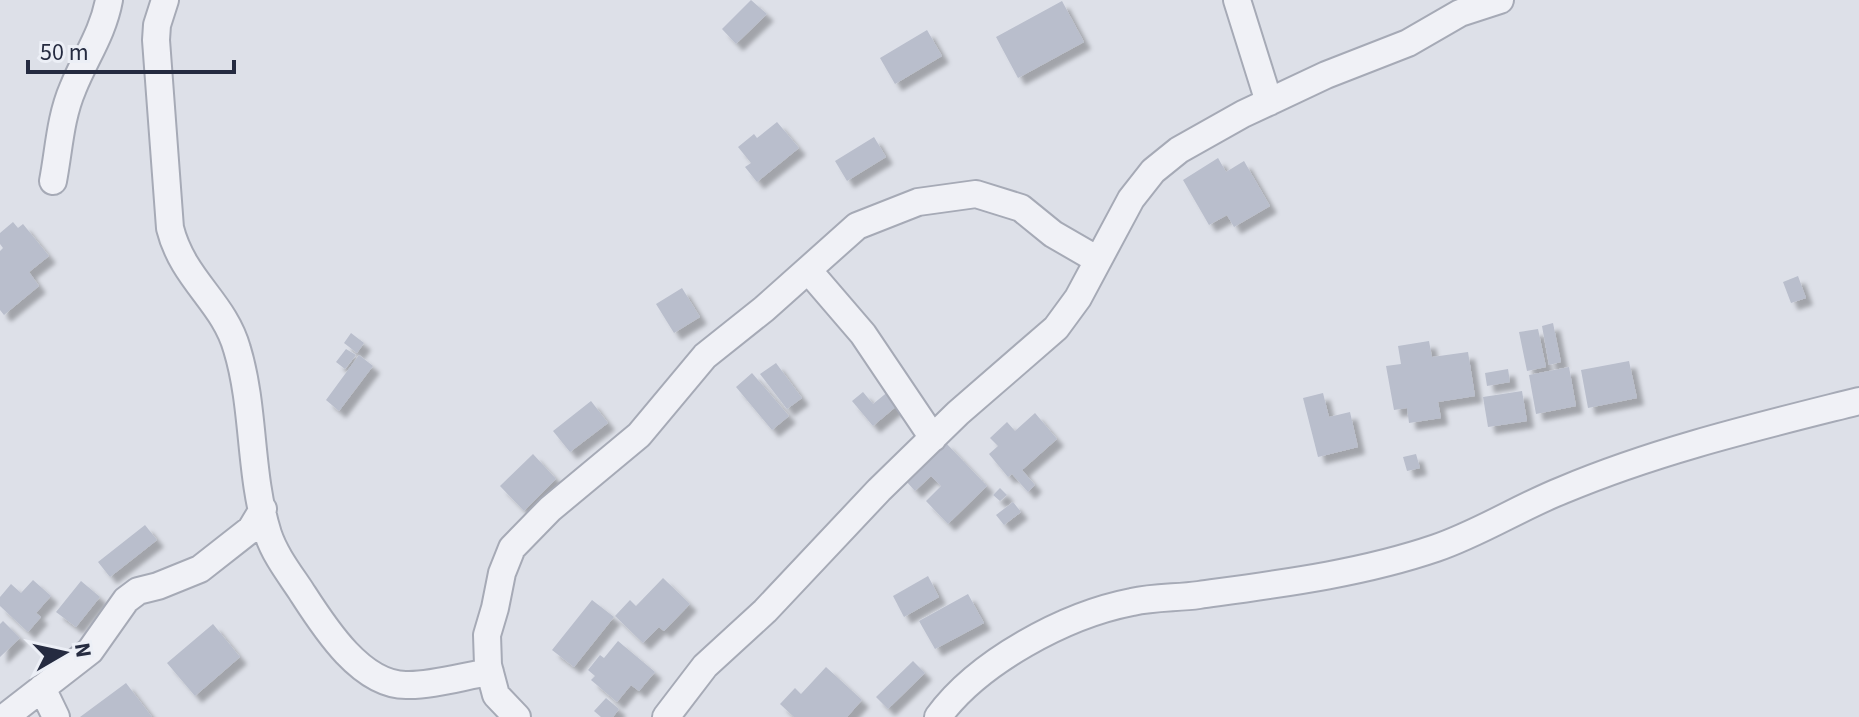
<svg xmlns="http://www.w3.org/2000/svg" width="1859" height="717" font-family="'Source Sans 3',sans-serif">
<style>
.building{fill:#b9becc;filter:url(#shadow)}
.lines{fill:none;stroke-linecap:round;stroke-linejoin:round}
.street-casing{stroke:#a6aab6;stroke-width:30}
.street{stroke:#f0f1f6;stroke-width:26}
</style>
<defs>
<filter id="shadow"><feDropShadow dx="7" dy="7" stdDeviation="2" flood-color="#0004"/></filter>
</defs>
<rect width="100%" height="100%" fill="#dde0e8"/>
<!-- building -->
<path class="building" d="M751 0 767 14 736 44 722 29Z
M1062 1 1084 42 1018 78 996 37Z
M927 30 942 56 895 84 880 58Z
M777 122 799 148 757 182 745 167 751 163 738 147 754 134 757 138Z
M874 137 886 157 847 181 835 161Z
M1218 158 1226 172 1244 161 1270 206 1234 227 1227 215 1209 225 1183 180Z
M13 222 18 228 23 224 49 256 29 272 39 286 4 315 0 310V251L3 248 0 244V233Z
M1798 276 1806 298 1791 303 1783 282Z
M682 288 700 317 674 333 656 304Z
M1553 323 1561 362 1549 365 1542 326Z
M1538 329 1546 367 1527 371 1519 332Z
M351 333 364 343 357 353 344 343Z
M1429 341 1432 357 1468 352 1475 396 1438 402 1441 418 1409 423 1407 408 1394 410 1386 366 1401 364 1398 346Z
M346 349 356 355 345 369 336 362Z
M359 355 373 366 339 411 326 400Z
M1629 361 1637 398 1588 408 1581 370Z
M776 363 802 398 787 409 760 374Z
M1569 367 1576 406 1536 414 1529 375Z
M1508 369 1510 382 1487 386 1485 373Z
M752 373 789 416 772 430 736 387Z
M895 386 905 399 873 426 852 401 863 392 873 404Z
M1522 391 1527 421 1488 427 1483 397Z
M1323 393 1329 417 1350 412 1358 447 1318 457 1303 398Z
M591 401 608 423 570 452 553 431Z
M1035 413 1057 439 1022 470 1035 485 1028 492 1012 474 1008 477 989 454 998 446 990 438 1007 422 1015 431Z
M945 442 987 486 948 524 926 501 941 486 931 476 915 491 906 481Z
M533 454 556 479 524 511 500 486Z
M1416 454 1420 468 1407 471 1403 457Z
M1000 488 1007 495 1000 501 993 495Z
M1013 502 1021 512 1004 525 996 515Z
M145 525 157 540 110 577 98 562Z
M928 576 939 597 904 617 893 596Z
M663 578 690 604 664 631 659 627 643 643 615 616 630 600 636 606Z
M33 580 51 596 36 613 41 617 28 632 0 606V597L11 584 21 593Z
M81 581 100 597 76 627 56 612Z
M968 594 984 623 935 649 919 621Z
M592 600 614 617 574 667 552 650Z
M3 621 20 638 0 657V624Z
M213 624 240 657 195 696 167 663Z
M618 641 655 672 639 691 631 685 617 702 591 680 595 676 588 670 600 655 604 658Z
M913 661 925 673 888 709 876 697Z
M826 667 862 700 847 717H794L780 704 795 688 801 694Z
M126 683 152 717H80Z
M606 698 619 709 613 717H601L594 711Z"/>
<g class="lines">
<!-- street casing -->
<g class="street-casing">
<path id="street" d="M165 0 157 25 156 40 170 228C183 280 224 302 237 349 255 408 249 474 268 534 275 555 289 573 301 591 323 625 360 685 406 685 431 686 464 676 490 672
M1237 0 1269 102
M53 181C59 150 60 118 73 88 85 58 103 33 109 0
M808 270 863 334 933 438
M42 688 56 717
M5 717 90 651 126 600 138 591 158 586 200 569 251 529 263 509
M517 717 496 695 488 665 487 635 495 608 502 573 512 548 550 509 639 435 705 356 764 309 857 226 918 202 976 194 1021 208 1053 234 1098 260
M666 717 705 666 765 611 879 490 958 413 1056 328 1078 298 1131 199 1153 171 1179 150 1243 114 1326 75 1408 43 1460 13 1500 0
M938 717C978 662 1065 615 1132 602 1154 597 1177 598 1199 595 1278 584 1360 574 1436 548 1480 533 1520 507 1563 490 1658 450 1760 426 1859 401"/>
</g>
<!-- street -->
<use href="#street" class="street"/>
</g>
<!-- north arrow -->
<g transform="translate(64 653) rotate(81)" stroke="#eceff6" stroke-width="6" paint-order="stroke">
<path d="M0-6L14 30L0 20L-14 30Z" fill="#252b40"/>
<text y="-12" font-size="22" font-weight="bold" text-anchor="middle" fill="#252b40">N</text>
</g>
<!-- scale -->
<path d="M28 60v12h206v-12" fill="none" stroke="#252b40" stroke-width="4"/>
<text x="40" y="60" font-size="24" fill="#252b40" stroke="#eceff6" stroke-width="6" paint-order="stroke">50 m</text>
</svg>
